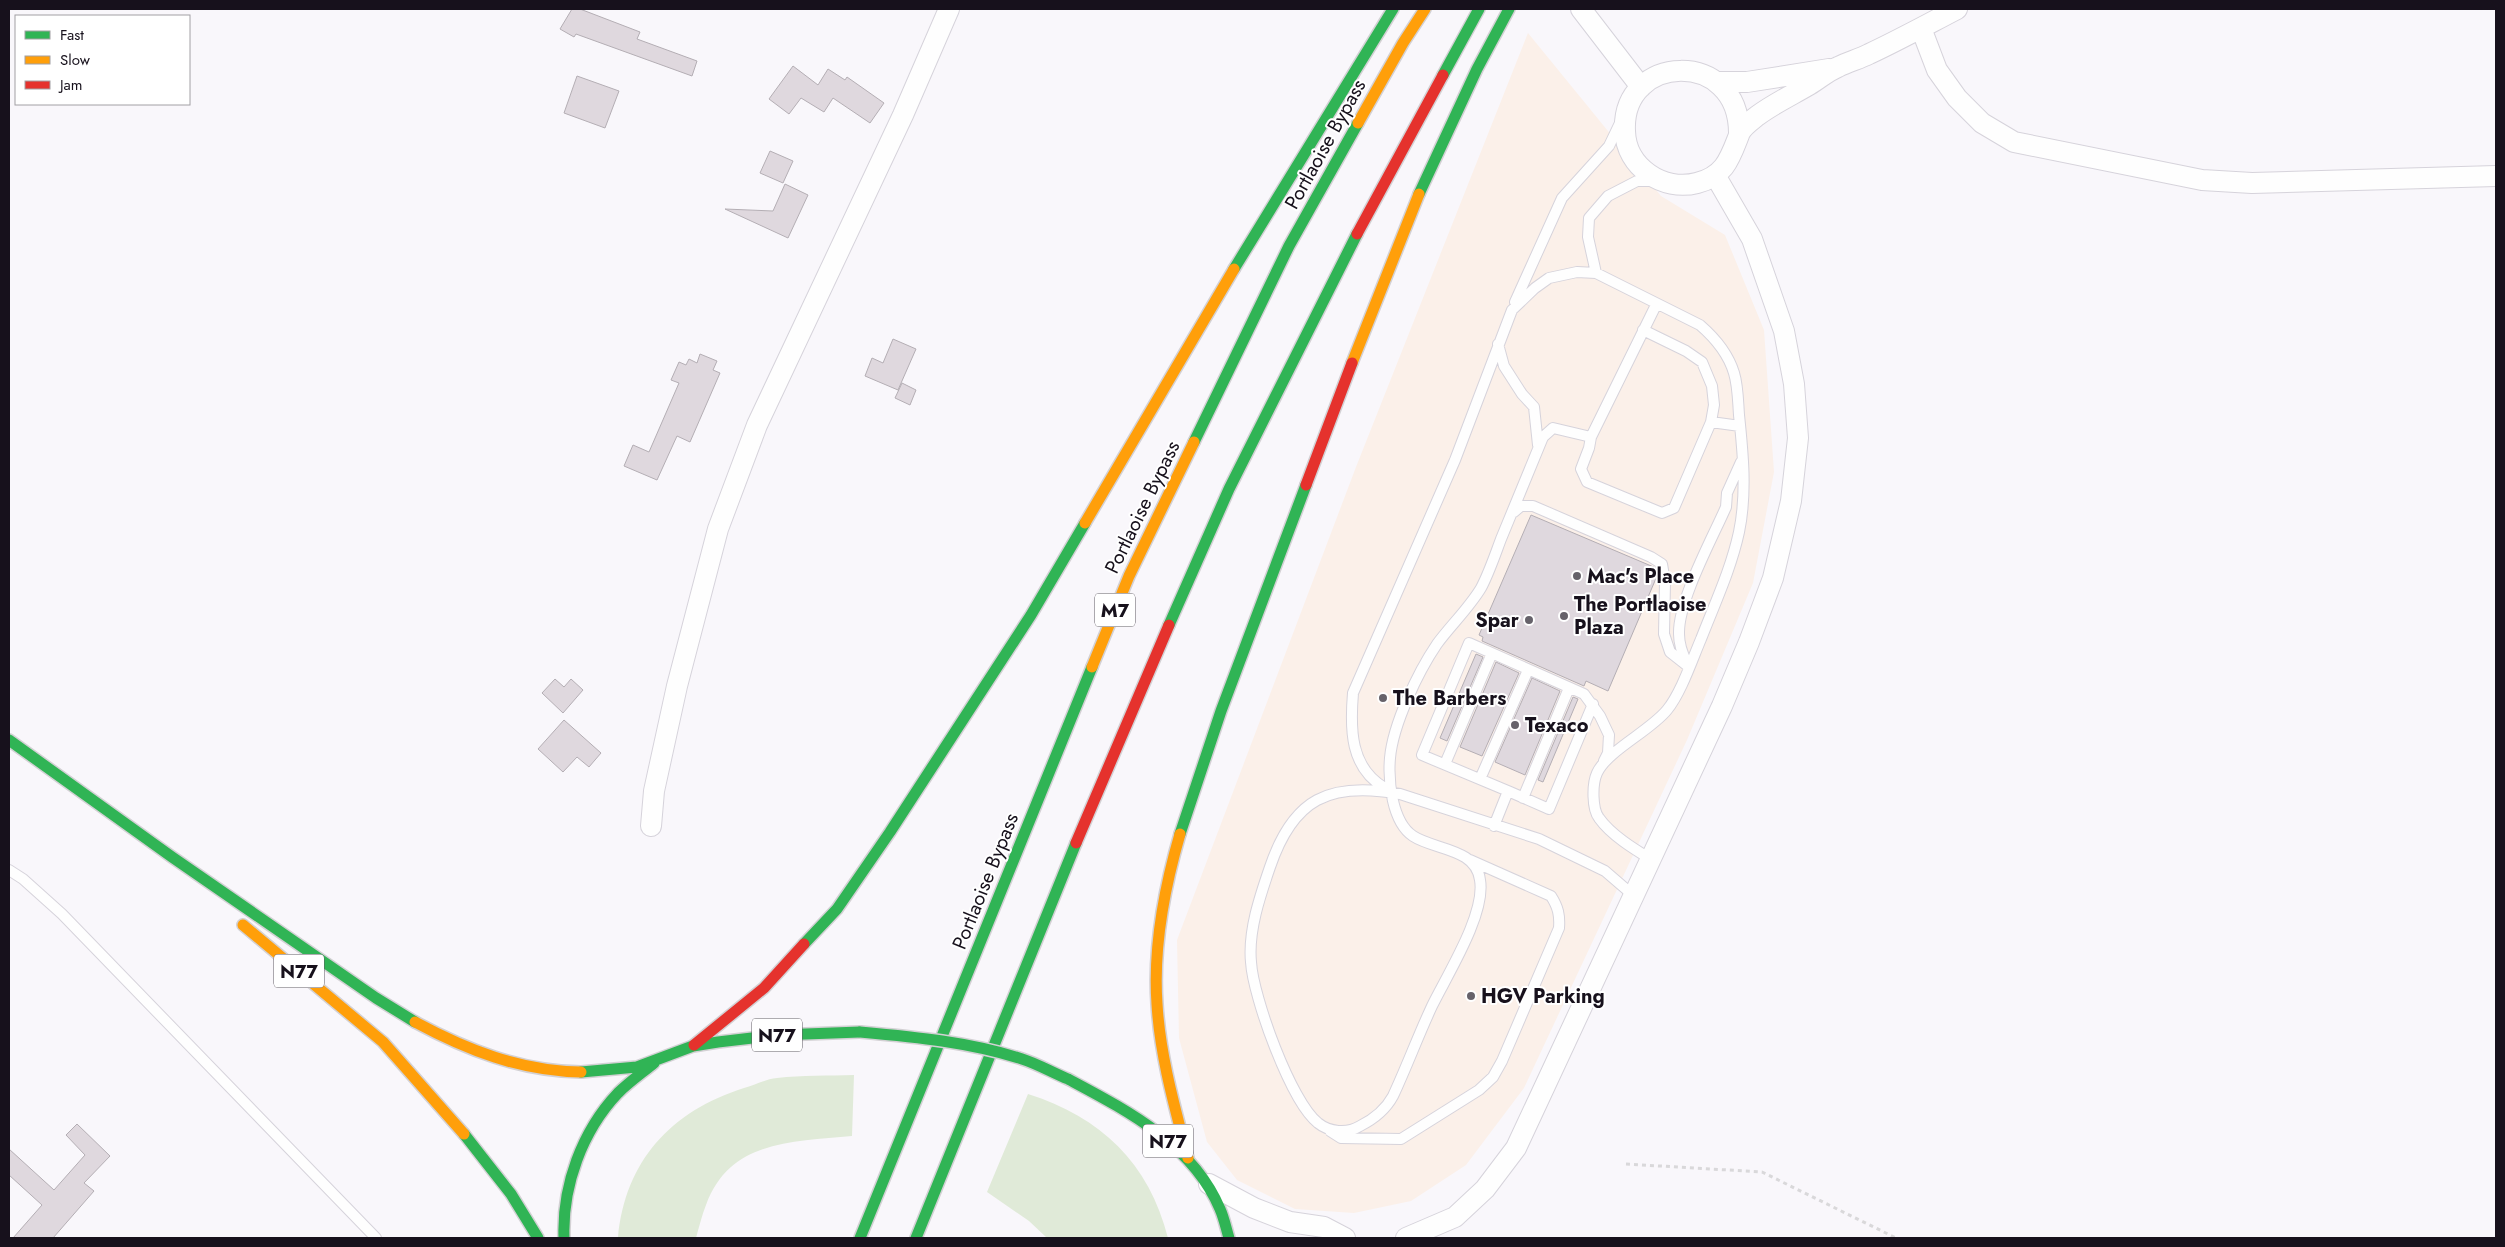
<svg xmlns="http://www.w3.org/2000/svg" width="2505" height="1247" font-family="Jost,sans-serif">
<style>
.commercial{fill:#fbf0e9}
.green{fill:#e0ead8}
.building{fill:#dfd8de;stroke:#b4aeb4}
.lines{fill:none;stroke-linecap:round;stroke-linejoin:round}
.lane-casing{stroke:#d6d3db;stroke-width:12}
.street-casing{stroke:#d6d3db;stroke-width:22}
.fast-casing{stroke:#d3d1d4;stroke-width:14}
.slow-casing{stroke:#d3d1d4;stroke-width:14}
.jam-casing{stroke:#d3d1d4;stroke-width:14}
.path{stroke:#d9d8da;stroke-width:3;stroke-dasharray:4 4;stroke-linecap:butt}
.lane{stroke:#fefefe;stroke-width:10}
.street{stroke:#fefefe;stroke-width:20}
.fast{stroke:#30b455;stroke-width:11}
.slow{stroke:#ff9f0a;stroke-width:11}
.jam{stroke:#e5322d;stroke-width:11}
.fast-bridge-casing{stroke:#d3d1d4;stroke-width:14;stroke-linecap:butt}
.fast-bridge{stroke:#30b455;stroke-width:11}
.poi-dot{fill:#66626a;stroke:#fff;stroke-width:2}
.labels{text-anchor:middle;stroke-width:4;stroke-linejoin:round;paint-order:stroke}
.shield{fill:#fff;stroke:#5d5860;stroke-width:1}
.shield-label{font-size:19px;font-weight:bold;fill:#17111c}
.street-label{font-size:20px;fill:#17111c;stroke:#fff}
.poi-label{font-size:20px;font-weight:bold;fill:#17111c;stroke:#fff;text-anchor:start}
</style>
<rect width="100%" height="100%" fill="#f9f7fb"/>
<!-- commercial -->
<path class="commercial" d="M1528 33 1661 196 1725 235 1764 330 1774 472 1753 583 1687 740 1524 1088 1466 1165 1411 1201 1354 1213 1295 1209 1237 1180 1207 1142 1179 1038 1177 940 1356 467Z"/>
<!-- green -->
<path class="green" d="M854 1075 852 1136C794 1142 730 1139 706 1205 702 1215 699 1227 696 1238H618C625 1161 671 1111 744 1088 755 1085 766 1079 777 1078 802 1075 828 1076 854 1075Z
M1028 1094C1101 1117 1149 1163 1168 1238H1047L1029 1221 987 1192Z"/>
<!-- building -->
<path class="building" d="M572 9H580L640 32 637 39 697 61 692 76 576 34 574 37 560 29Z
M793 66 818 85 828 69 845 80 847 77 884 103 870 123 833 98 824 112 801 98 789 114 769 99Z
M577 76 619 91 605 128 564 113Z
M770 151 793 161 783 183 760 173Z
M785 184 808 195 788 238 725 209 773 211Z
M893 339 916 349 898 390 865 376 872 358 883 363Z
M700 354 717 361 713 370 720 373 690 442 677 436 657 480 624 466 633 445 649 452 679 383 671 380 679 362 686 365 689 359 697 363Z
M902 383 916 390 910 405 895 398Z
M1531 515 1656 568 1657 576 1608 691 1586 681 1584 686 1482 641 1483 637 1479 635Z
M1476 654 1483 657 1447 741 1440 738Z
M1496 662 1519 673 1482 756 1460 747Z
M1532 678 1560 691 1525 775 1495 762Z
M555 679 564 687 571 679 583 690 563 713 542 693Z
M1573 697 1578 699 1543 782 1538 780Z
M564 720 601 753 589 767 577 757 563 772 538 749Z
M77 1124 110 1156 84 1183 94 1191 53 1238H13L42 1205 9 1175V1149L54 1190 85 1155 66 1135Z"/>
<g class="lines">
<!-- lane casing -->
<g class="lane-casing">
<path id="lane" d="M1596 273 1588 237 1589 218 1608 196 1637 181H1654
M1515 302 1562 198 1609 146 1620 123
M1498 344 1504 366 1522 394 1534 407 1538 445
M1711 422 1740 426
M1591 437 1656 305
M1514 512 1521 506H1533L1651 557 1662 564 1665 582 1664 634 1670 652 1689 667
M1687 663C1682 653 1679 645 1679 634 1678 601 1712 539 1726 507L1727 493 1741 462
M1445 764 1492 653
M1480 779 1528 670
M1385 788C1350 768 1350 729 1353 693L1455 460 1512 310 1535 288 1549 278 1577 272 1596 273 1700 325C1715 338 1728 353 1734 373 1738 386 1738 401 1739 415 1743 453 1747 494 1739 532 1731 569 1715 603 1701 639 1692 660 1681 693 1667 710 1650 731 1607 751 1597 773 1592 784 1592 809 1599 818 1611 835 1634 849 1652 860
M1508 791 1549 809 1593 704
M1523 798 1569 688
M1494 826 1508 791 1422 755 1469 643 1584 694 1600 716 1609 735 1608 753 1604 761
M9 870 23 879 62 914 376 1238
M1634 896 1605 871 1539 839 1400 794C1329 781 1293 799 1270 867 1260 896 1248 931 1251 962 1253 997 1291 1102 1318 1123 1329 1132 1347 1134 1360 1126 1374 1119 1386 1109 1393 1096 1407 1066 1418 1036 1432 1006 1447 975 1486 914 1480 880 1476 848 1434 850 1413 836 1392 822 1388 781 1390 758 1393 724 1418 672 1437 644 1451 625 1469 608 1481 588 1489 573 1495 555 1501 539 1515 505 1529 471 1543 437L1553 428 1591 437 1589 448 1581 469 1587 482 1662 513 1674 508 1711 422 1714 405 1712 386 1702 362 1686 351 1643 330
M1330 1131 1341 1138 1401 1139 1479 1090 1493 1077 1502 1061 1559 928C1560 915 1558 907 1551 896L1470 860"/>
</g>
<!-- street casing -->
<g class="street-casing">
<path id="street" d="M1581 9 1641 87
M1921 28 1937 70 1957 98 1982 123 2014 142 2202 180 2252 183 2496 176
M1717 82H1747L1829 69
M1739 133C1739 48 1621 53 1625 131 1626 167 1663 192 1697 183 1725 176 1730 158 1739 135 1741 128 1752 120 1757 116 1773 104 1792 95 1809 85 1819 79 1828 71 1838 67 1848 62 1859 59 1869 54 1899 40 1928 24 1957 9
M651 826 654 791 677 686 718 529 757 425 903 115 949 9
M1209 1184 1254 1208 1290 1222 1324 1227 1345 1238
M1406 1238 1455 1217 1485 1189 1516 1148 1722 706 1749 642 1773 578 1791 501 1798 438 1794 384 1784 331 1752 239 1715 175"/>
</g>
<!-- fast casing -->
<g class="fast-casing">
<path id="fast" d="M1443 75 1479 9
M1419 194 1477 69 1509 9
M1234 269 1393 9
M1194 442 1289 246 1358 123
M1169 625 1229 489 1357 234
M9 740 172 857 376 998 415 1022
M1180 834 1221 711 1306 485
M804 944 837 909 890 832 1031 615 1085 523
M581 1072 637 1067 693 1046 718 1042 778 1035 860 1032
M1068 1079C1126 1110 1193 1144 1220 1209 1224 1218 1226 1228 1229 1238
M464 1134 511 1194 538 1238
M564 1238C562 1186 582 1131 618 1093 629 1082 642 1073 654 1063
M860 1238 1092 667
M916 1238 1076 843"/>
</g>
<!-- slow casing -->
<g class="slow-casing">
<path id="slow" d="M1358 123 1403 43 1425 9
M1352 363 1419 194
M1085 523 1234 269
M1092 667 1129 576 1194 442
M1180 834C1164 889 1153 947 1157 1004 1160 1056 1175 1108 1188 1158
M243 925 383 1042 464 1134
M415 1022C467 1050 520 1071 581 1072"/>
</g>
<!-- jam casing -->
<g class="jam-casing">
<path id="jam" d="M1357 234 1443 75
M1306 485 1352 363
M1076 843 1169 625
M694 1045 764 988 804 944"/>
</g>
<!-- path -->
<path class="path" d="M1626 1164 1762 1172 1896 1238"/>
<!-- lane -->
<use href="#lane" class="lane"/>
<!-- street -->
<use href="#street" class="street"/>
<!-- fast -->
<use href="#fast" class="fast"/>
<!-- slow -->
<use href="#slow" class="slow"/>
<!-- jam -->
<use href="#jam" class="jam"/>
<!-- fast-bridge casing -->
<g class="fast-bridge-casing">
<path id="fast-bridge" d="M860 1032C915 1037 970 1042 1022 1059 1038 1064 1053 1073 1068 1079"/>
</g>
<!-- fast-bridge -->
<use href="#fast-bridge" class="fast-bridge"/>
</g>
<!-- markers -->
<g class="poi-dot">
<circle cx="1577" cy="576" r="5"/>
<circle cx="1564" cy="616" r="5"/>
<circle cx="1529" cy="620" r="5"/>
<circle cx="1383" cy="698" r="5"/>
<circle cx="1515" cy="725" r="5"/>
<circle cx="1471" cy="996" r="5"/>
</g>
<g class="labels">
<!-- shield labels -->
<g class="shield">
<rect x="1095" y="593.5" width="40" height="33" rx="4"/>
<rect x="274" y="954.5" width="50" height="33" rx="4"/>
<rect x="752" y="1018.5" width="50" height="33" rx="4"/>
<rect x="1143" y="1124.5" width="50" height="33" rx="4"/>
</g>
<g class="shield-label">
<text x="1115" y="617">M7</text>
<text x="299" y="978">N77</text>
<text x="777" y="1042">N77</text>
<text x="1168" y="1148">N77</text>
</g>
<!-- street labels -->
<g class="street-label">
<text transform="translate(1325 144) rotate(-61)" y="7">Portlaoise Bypass</text>
<text transform="translate(1142 507) rotate(-64)" y="7">Portlaoise Bypass</text>
<text transform="translate(985 881) rotate(-68)" y="7">Portlaoise Bypass</text>
</g>
<!-- poi labels -->
<g class="poi-label">
<text x="1587" y="583">Mac's Place</text>
<text x="1574" y="611">The Portlaoise<tspan x="1574" dy="23">Plaza</tspan></text>
<text x="1519" y="627" text-anchor="end">Spar</text>
<text x="1393" y="705">The Barbers</text>
<text x="1525" y="732">Texaco</text>
<text x="1481" y="1003">HGV Parking</text>
</g>
</g>
<!-- border -->
<rect width="2505" height="1247" fill="none" stroke="#17111c" stroke-width="20"/>
<!-- legend -->
<rect x="15" y="15" width="175" height="90" fill="#ffffff" stroke="#a2a0a4"/>
<rect x="25" y="31" width="25" height="8" fill="#30b455" stroke="#a2a0a4"/>
<text x="60" y="40" font-size="15" fill="#17111c">Fast</text>
<rect x="25" y="56" width="25" height="8" fill="#ff9f0a" stroke="#a2a0a4"/>
<text x="60" y="65" font-size="15" fill="#17111c">Slow</text>
<rect x="25" y="81" width="25" height="8" fill="#e5322d" stroke="#a2a0a4"/>
<text x="60" y="90" font-size="15" fill="#17111c">Jam</text>
</svg>
